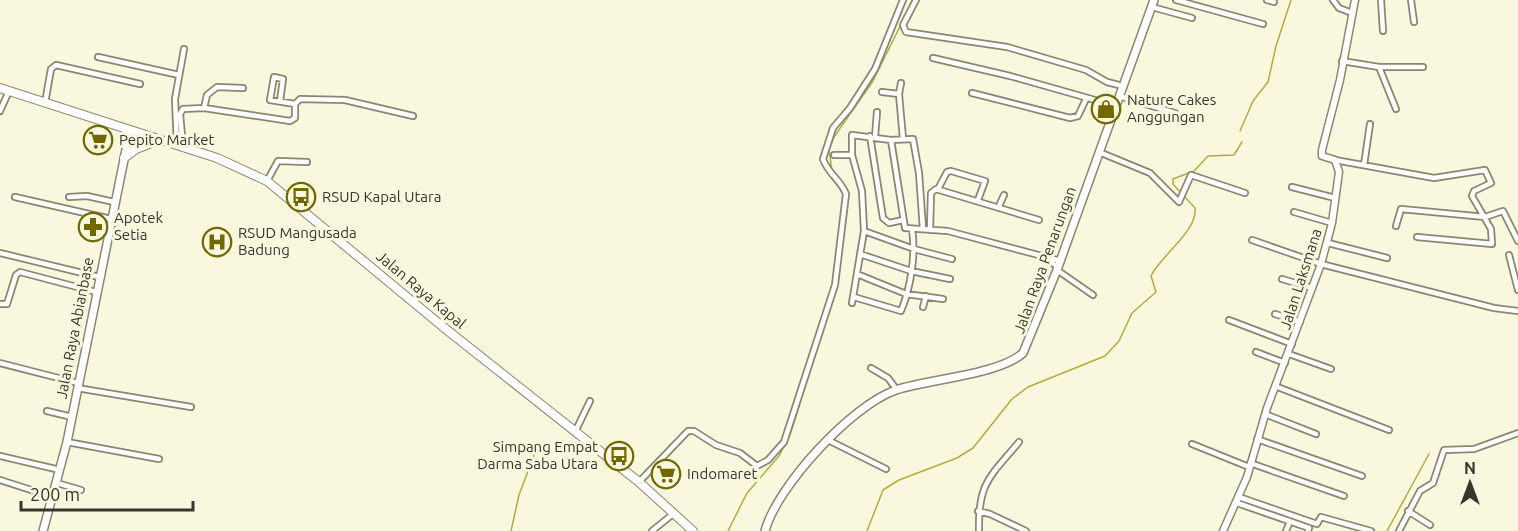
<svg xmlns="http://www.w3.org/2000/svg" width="1518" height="531" font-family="Ubuntu,sans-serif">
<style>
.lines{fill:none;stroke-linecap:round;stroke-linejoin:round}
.stream{stroke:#b6ab3f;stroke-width:1.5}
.minor-casing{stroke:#898770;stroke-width:8}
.tertiary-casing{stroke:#898770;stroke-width:9}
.secondary-casing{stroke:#898770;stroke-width:10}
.trunk-casing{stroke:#898770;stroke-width:10}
.minor{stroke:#fff;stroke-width:4.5}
.tertiary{stroke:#fff;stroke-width:6}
.secondary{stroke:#fff;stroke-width:7}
.trunk{stroke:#fff;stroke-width:8}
.labels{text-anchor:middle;stroke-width:6;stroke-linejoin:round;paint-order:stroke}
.poi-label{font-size:15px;fill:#36362c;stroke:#f9f8de;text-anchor:start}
.street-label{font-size:15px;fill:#36362c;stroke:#f9f8de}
</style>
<rect width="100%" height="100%" fill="#f9f8de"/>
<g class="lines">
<!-- stream -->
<path class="stream" d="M1240 131 1253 101 1268 82 1276 46 1291 0
M832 171 829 150 834 137 873 81 913 0
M1181 193 1173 184V179L1194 171 1208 156 1234 155 1242 142
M829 310 838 283 848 197
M511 531 519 495 536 450
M728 531 747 493 779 456 790 435 824 326
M867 531 883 490 899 480 957 458 973 448 1012 399 1028 387 1105 356 1119 341 1132 313 1156 292 1151 276C1161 255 1198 231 1195 208L1184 196
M1387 531 1429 454"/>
<!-- minor casing -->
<g class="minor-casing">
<path id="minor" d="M916 0 903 25 906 32 1007 47 1086 70 1107 82 1123 86
M1176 0 1263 24
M1267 0 1274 2
M1333 0 1339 8 1352 13
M1381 0 1383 31
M1411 0 1414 22
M1152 7 1192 18
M98 57 179 75
M933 58 1010 76 1116 106
M1342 61 1379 67H1423
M1379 67 1396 109
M901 83 899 94 903 139
M882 92 899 94
M972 93 1070 118 1078 116 1086 99
M1119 96 1175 113
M280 101 283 79 274 77 270 100 295 104 300 99 345 100 413 116
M45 103 51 69 56 65 140 84
M204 108 207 95 217 87 243 88
M0 111 9 91
M870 136 883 218 889 223 903 220
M875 137 877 112
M891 140 905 228 948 231 1061 261
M177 145 175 99 184 49
M183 147 180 114 183 109 204 108 290 121 295 118V104
M1099 152 1150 173 1179 202 1191 175 1245 193
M834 155H852
M1335 160 1434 178 1485 170 1491 183 1474 191 1472 196 1491 229 1492 244 1417 237
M1364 165 1370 124
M267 181 278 161 307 162
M1292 187 1335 198
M938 189 947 172 951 171 985 181 978 200
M15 197 111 219
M69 197 87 196 114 202
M999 206 1004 195
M1294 212 1332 223
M1396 226 1401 209 1485 217 1503 211 1518 241
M923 229 919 173 913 139 891 140 852 135V155L862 191 864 231 914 249 952 259
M930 230 931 193 936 189 1039 220
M1252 240 1321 264 1494 308 1518 311
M1328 243 1387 258
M0 253 99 277
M860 254 911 271 950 279
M1509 255 1518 290
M1042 256 1058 267
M1057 270 1093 295
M857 274 906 294 943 299
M1282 279 1312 288
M854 297 901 311C911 287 916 254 912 229
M852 303 864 231
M0 304H7L16 275 20 272 96 292
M923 307 926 296
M1275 314 1300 322
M1229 320 1292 344
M1256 352 1285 363
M1289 354 1331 369
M0 363 78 383
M871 368 888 378 897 390
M1275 386 1389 430
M77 388 191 407
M47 411 72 417
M1265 414 1316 434
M575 432 590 401
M1257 439 1362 476
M828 440 886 469
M67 442 159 459
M1192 444 1249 467
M0 456 60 470
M1250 463 1344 496
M0 480 53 497
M639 482 688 431H694L716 445 740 453 757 466 768 460 784 442 835 285 846 194C841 180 828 174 823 159L833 128 850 108 875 69 903 0
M57 483 81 490
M1239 497 1317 524 1321 517 1371 531
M1237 503 1309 528 1308 531
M978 511 990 514 1026 531
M1408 511 1430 525
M652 531 673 514
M979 531C978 482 990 477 1019 442
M1286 531 1290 521
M1399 531 1420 491 1433 483 1444 450 1474 449 1518 433"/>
</g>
<!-- tertiary casing -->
<g class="tertiary-casing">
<path id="tertiary" d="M1223 531 1247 477 1267 408 1321 264 1332 223 1339 172 1335 160 1322 156V150L1340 80 1355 0"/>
</g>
<!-- secondary casing -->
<g class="secondary-casing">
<path id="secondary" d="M43 531 67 442 130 130
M765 531C777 486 852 405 896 390 928 379 999 375 1023 353L1057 270 1154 0"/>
</g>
<!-- trunk casing -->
<g class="trunk-casing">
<path id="trunk" d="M0 88 217 158 267 181 442 326 639 482 693 531
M124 158 136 149 159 140"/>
</g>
<!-- minor -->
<use href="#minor" class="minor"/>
<!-- tertiary -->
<use href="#tertiary" class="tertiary"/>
<!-- secondary -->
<use href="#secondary" class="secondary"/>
<!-- trunk -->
<use href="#trunk" class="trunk"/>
</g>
<!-- icons -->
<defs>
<g id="shop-ring" transform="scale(1.5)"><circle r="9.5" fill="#f9f8de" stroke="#716800" stroke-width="1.5"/><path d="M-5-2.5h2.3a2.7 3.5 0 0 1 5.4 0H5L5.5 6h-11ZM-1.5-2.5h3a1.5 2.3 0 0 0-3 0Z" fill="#716800"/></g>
<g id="supermarket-ring" transform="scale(1.5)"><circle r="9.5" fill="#f9f8de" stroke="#716800" stroke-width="1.5"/><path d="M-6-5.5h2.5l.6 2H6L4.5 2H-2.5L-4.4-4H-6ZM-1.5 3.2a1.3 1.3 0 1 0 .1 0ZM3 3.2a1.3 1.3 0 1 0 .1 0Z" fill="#716800"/></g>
<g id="bus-ring" transform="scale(1.5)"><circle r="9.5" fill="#f9f8de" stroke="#716800" stroke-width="1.5"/><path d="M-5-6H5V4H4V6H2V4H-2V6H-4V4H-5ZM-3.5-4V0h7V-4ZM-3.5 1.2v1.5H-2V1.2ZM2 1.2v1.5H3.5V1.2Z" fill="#716800"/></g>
<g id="pharmacy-ring" transform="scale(1.5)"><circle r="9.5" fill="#f9f8de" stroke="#716800" stroke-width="1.5"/><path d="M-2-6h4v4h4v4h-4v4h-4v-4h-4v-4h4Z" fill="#716800"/></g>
<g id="hospital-ring" transform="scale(1.5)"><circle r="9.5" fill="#f9f8de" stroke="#716800" stroke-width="1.5"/><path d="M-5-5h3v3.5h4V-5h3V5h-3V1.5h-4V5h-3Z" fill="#716800"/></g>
</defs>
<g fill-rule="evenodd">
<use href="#shop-ring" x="1106" y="109"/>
<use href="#supermarket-ring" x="98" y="140"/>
<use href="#bus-ring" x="301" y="197"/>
<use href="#pharmacy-ring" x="93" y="227"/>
<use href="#hospital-ring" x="217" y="242"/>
<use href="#bus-ring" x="619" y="456"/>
<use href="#supermarket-ring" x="666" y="474"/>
</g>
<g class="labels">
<!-- poi labels -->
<g class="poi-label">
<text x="1127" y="105">Nature Cakes<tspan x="1127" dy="17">Anggungan</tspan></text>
<text x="119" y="145">Pepito Market</text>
<text x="322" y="202">RSUD Kapal Utara</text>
<text x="114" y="223">Apotek<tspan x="114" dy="17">Setia</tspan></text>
<text x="238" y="238">RSUD Mangusada<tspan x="238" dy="17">Badung</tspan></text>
<text x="598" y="452" text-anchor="end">Simpang Empat<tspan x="598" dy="17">Darma Saba Utara</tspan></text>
<text x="687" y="479">Indomaret</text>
</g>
<!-- street labels -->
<g class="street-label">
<text transform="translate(1045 260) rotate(-70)" y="5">Jalan Raya Penarungan</text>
<text transform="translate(1301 279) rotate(-72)" y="5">Jalan Laksmana</text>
<text transform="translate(421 290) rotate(40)" y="5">Jalan Raya Kapal</text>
<text transform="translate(75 328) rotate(-79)" y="5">Jalan Raya Abianbase</text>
</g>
</g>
<!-- north arrow -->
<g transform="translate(1470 483)" stroke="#f9f8de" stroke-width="4.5" paint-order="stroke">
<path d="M0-4.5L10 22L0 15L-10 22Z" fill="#36362c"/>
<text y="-9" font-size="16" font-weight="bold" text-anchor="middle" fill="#36362c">N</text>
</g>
<!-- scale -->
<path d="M21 501v9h172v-9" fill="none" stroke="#36362c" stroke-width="3"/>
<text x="30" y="501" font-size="18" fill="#36362c" stroke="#f9f8de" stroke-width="4.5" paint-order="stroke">200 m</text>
</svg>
